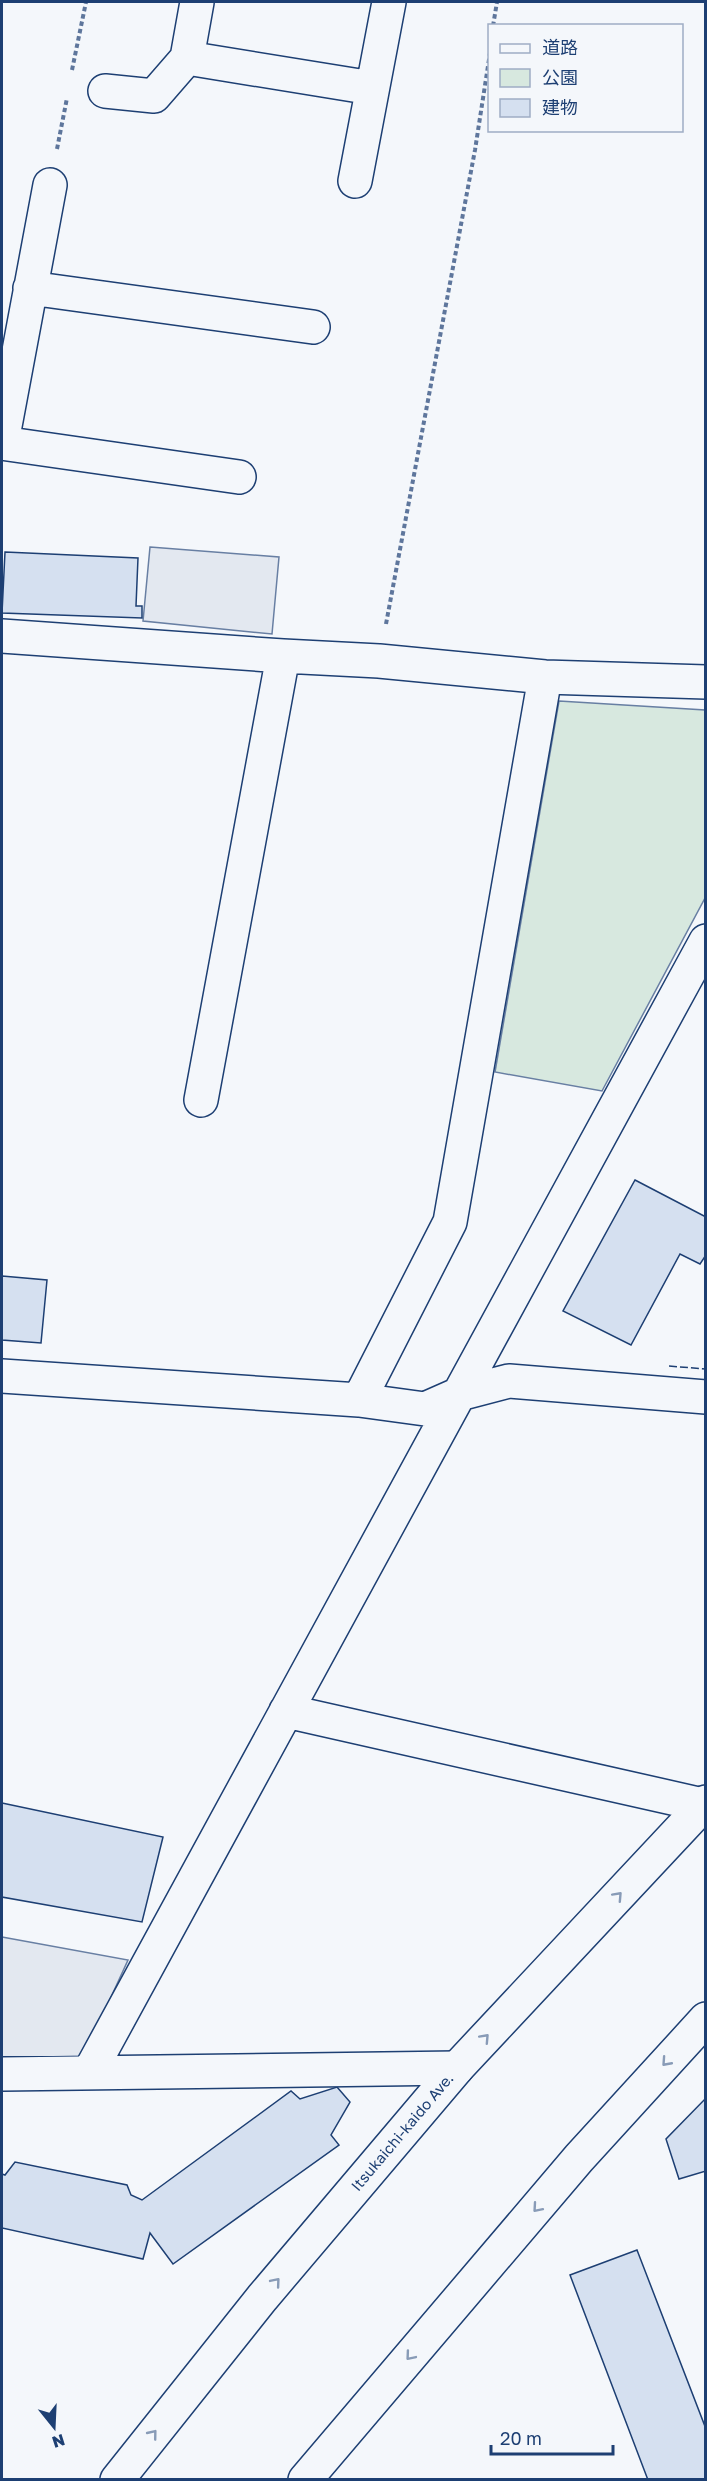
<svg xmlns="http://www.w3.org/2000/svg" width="707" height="2481" font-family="'Golos Text','Noto Sans JP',sans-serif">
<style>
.green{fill:#d7e8df;stroke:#687fa3;stroke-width:1.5}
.parking{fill:#e3e8f0;stroke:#687fa3;stroke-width:1.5}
.building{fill:#d5e0f0;stroke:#1d3f73;stroke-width:1.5}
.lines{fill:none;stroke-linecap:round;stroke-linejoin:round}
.minor-casing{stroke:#1d3f73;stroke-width:36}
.major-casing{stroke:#1d3f73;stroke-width:36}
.path{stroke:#5e769c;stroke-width:4;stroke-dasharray:4.5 3;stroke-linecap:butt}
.minor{stroke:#f4f7fb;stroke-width:33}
.major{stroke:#f4f7fb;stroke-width:33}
.fence{stroke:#1d3f73;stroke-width:1.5;stroke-dasharray:8 3;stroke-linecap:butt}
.oneway{stroke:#889bb7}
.labels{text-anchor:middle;stroke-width:4.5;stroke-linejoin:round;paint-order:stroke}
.street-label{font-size:15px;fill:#1d3f73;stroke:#f4f7fb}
</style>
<rect width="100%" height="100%" fill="#f4f7fb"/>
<!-- green -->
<path class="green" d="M559 701 705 710V898L602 1091 495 1072Z"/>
<!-- parking -->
<path class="parking" d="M150 547 279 557 272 634 143 621Z
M2 1937 128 1960 84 2056 2 2058Z"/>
<!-- building -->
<path class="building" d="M5 552 138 558 136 606H142V618L2 613Z
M635 1180 706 1217V1255L700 1264 680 1254 631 1345 563 1311Z
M2 1276 47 1280 41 1343 2 1340Z
M2 1803 163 1837 142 1922 2 1897Z
M337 2087 350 2102 331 2135 339 2145 173 2264 150 2233 143 2259 2 2228V2174L5 2175 15 2162 127 2185 131 2195 142 2200 291 2091 300 2099Z
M706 2098V2171L679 2179 666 2139Z
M637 2250 706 2429V2480H648L570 2275Z"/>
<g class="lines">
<!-- minor casing -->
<g class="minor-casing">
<path id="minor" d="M197 2 187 58 372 88
M105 91 154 96 187 58
M355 181 389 2
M30 288 313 327
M2 442 50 185
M2 443 239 477
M2 636 283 656 379 661 545 677 706 682
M201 1100 283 656
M2 1376 359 1400 425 1409 459 1394 509 1381 706 1397
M359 1400 450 1222 545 677
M286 1711 703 1805
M89 2073 706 941
M2 2074 457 2068"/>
</g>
<!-- major casing -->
<g class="major-casing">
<g id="major">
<path id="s1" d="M117 2480 262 2298 457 2068 706 1802"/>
<path d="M305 2480 579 2158 706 2019"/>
</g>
</g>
<!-- path -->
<path class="path" d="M493 26 497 2
M72 70 86 2
M57 149 67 98
M386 624 475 150 490 53"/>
<!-- minor -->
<use href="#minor" class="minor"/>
<!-- major -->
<use href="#major" class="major"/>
<!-- fence -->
<path class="fence" d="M669 1366 706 1369"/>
</g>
<!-- one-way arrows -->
<defs><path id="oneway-chevron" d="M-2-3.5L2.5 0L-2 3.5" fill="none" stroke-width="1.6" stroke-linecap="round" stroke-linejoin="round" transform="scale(1.5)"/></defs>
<g class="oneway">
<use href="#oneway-chevron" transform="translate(618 1896) rotate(-47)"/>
<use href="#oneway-chevron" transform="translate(485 2038) rotate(-47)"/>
<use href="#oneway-chevron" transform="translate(666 2062) rotate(132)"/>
<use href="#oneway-chevron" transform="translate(537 2208) rotate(131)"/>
<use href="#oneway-chevron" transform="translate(276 2282) rotate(-50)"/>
<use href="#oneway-chevron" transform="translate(410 2356) rotate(130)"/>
<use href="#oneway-chevron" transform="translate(153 2434) rotate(-51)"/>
</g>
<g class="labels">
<!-- street labels -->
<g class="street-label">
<text dy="5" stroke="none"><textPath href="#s1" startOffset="450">Itsukaichi-kaido Ave.</textPath></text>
</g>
</g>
<!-- border -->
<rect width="707" height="2481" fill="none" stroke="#1d3f73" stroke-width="6"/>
<!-- legend -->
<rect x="488" y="24" width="195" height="108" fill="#f4f7fb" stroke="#9eadc5" stroke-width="1.5"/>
<rect x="500" y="44" width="30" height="9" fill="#f4f7fb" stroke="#9eadc5" stroke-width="1.5"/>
<text x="542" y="54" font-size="18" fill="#1d3f73">道路</text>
<rect x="500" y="69" width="30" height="18" fill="#d7e8df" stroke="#9eadc5" stroke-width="1.5"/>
<text x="542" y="84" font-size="18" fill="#1d3f73">公園</text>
<rect x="500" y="99" width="30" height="18" fill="#d5e0f0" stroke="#9eadc5" stroke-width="1.5"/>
<text x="542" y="114" font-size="18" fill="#1d3f73">建物</text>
<!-- north arrow -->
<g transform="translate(54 2427) rotate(162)" stroke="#f4f7fb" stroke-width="4.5" paint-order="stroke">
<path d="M0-4.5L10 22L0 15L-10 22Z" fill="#1d3f73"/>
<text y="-9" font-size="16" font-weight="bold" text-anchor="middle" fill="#1d3f73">N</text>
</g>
<!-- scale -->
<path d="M491 2445v9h122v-9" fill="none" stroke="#1d3f73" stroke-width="3"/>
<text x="500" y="2445" font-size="18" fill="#1d3f73" stroke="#f4f7fb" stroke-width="4.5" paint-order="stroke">20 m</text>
</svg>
